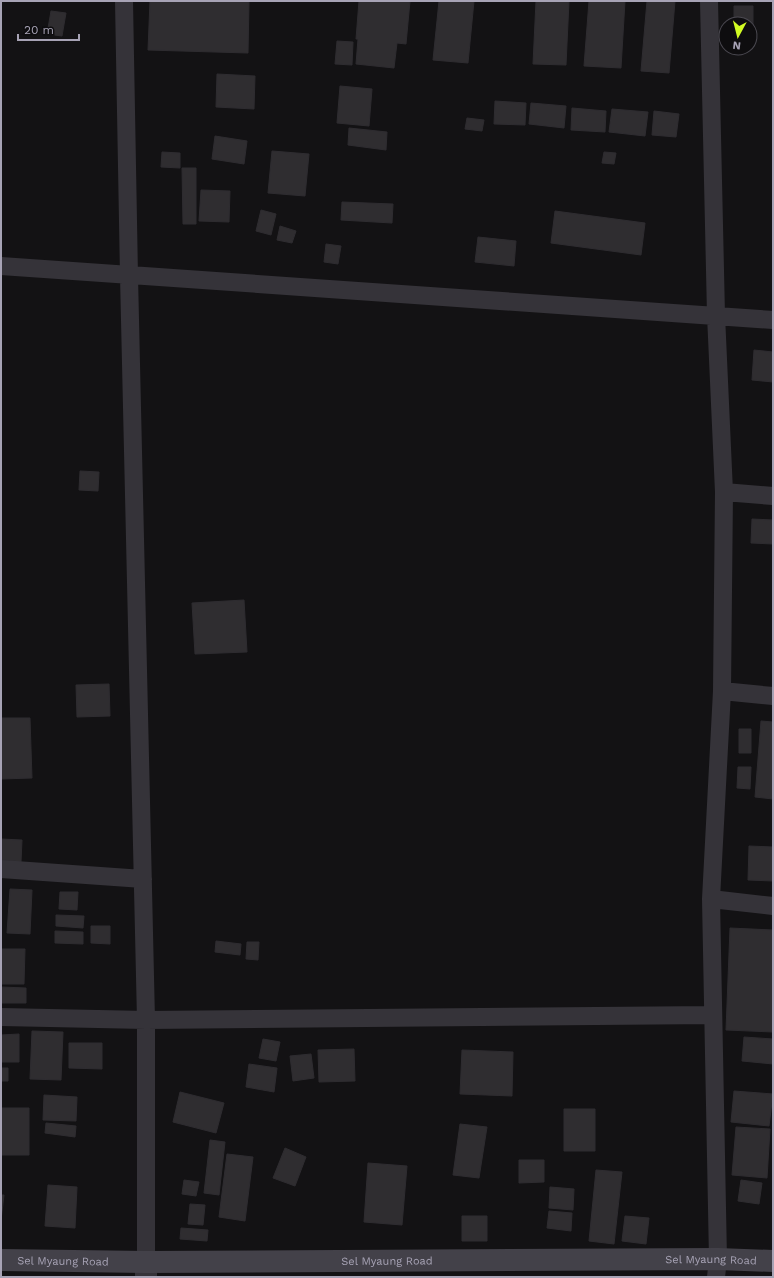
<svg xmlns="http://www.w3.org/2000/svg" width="774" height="1278" font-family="'Work Sans',sans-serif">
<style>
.building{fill:#2f2d30;stroke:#2e2c30}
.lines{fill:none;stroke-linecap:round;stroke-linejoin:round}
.minor{stroke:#353339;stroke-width:18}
.tertiary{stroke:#353339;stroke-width:22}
.secondary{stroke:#434149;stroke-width:22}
.labels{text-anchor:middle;stroke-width:3;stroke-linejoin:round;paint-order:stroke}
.street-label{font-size:11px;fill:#a7a3b5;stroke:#0e0d0f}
</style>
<rect width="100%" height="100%" fill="#131214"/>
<!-- building -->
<path class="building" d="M150 1H249L248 53 148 50Z
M359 1H410L406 44 397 43 394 68 356 64 358 39H356Z
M439 1H474L468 63 433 60Z
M536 1H569L566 65 533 64Z
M589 1H625L621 68 584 66Z
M647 1H675L669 73 641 71Z
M734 6H753V30H750V24H734Z
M51 11 66 13 62 36 47 34Z
M337 41 353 42 352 65 335 64Z
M217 74 255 76 254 109 216 107Z
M340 86 372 89 369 126 337 123Z
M495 101 526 103 525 125 494 124Z
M531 103 566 106 564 128 529 124Z
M572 108 606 111 605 132 571 130Z
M612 109 648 112 645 136 609 132Z
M654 111 679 114 676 137 652 135Z
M467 118 484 120 482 131 465 129Z
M349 128 387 132 386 150 348 145Z
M215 136 247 141 244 164 212 159Z
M272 151 309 154 305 196 268 193Z
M162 152 180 153V168L161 167Z
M604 152 616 153 614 164 602 163Z
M182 168H196V224H183Z
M201 190 230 191 229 222 199 221Z
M342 202 393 204 392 223 341 220Z
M261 210 276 214 271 235 256 231Z
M555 211 645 223 641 255 551 243Z
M280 226 296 231 292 243 277 240Z
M478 237 516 241 514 266 475 262Z
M326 244 341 246 338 264 324 262Z
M754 350 773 352V382L752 380Z
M80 471 99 472 98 491 79 490Z
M752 519 773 520V544L751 543Z
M244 600 247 652 195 654 192 603Z
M109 684 110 716 77 717 76 685Z
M1 718H30L32 778 1 779Z
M761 721 773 722V799L755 797Z
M739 729H751V753H739Z
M738 767H751L750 789 737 788Z
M1 839 22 840 21 862 1 860Z
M749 846 773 847V881L748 880Z
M10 889 32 890 30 934 7 933Z
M60 892H78L77 910 59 909Z
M56 915 84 916 83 928 56 926Z
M91 926H110V944L91 943Z
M730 928 773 930V1032L726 1030Z
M55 931 83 932V944L55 943Z
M216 941 241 944 240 955 215 952Z
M247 942H259L258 960 246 959Z
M1 949H25L24 984H1Z
M1 987 26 988V1003H1Z
M32 1031 63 1032 61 1080 30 1079Z
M19 1034V1062H1V1035Z
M744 1037 773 1039V1064L742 1061Z
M263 1039 280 1042 276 1061 259 1058Z
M69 1043H102V1069L69 1068Z
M354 1049 355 1081 319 1082 318 1050Z
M462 1050 513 1052 512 1096 460 1094Z
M311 1054 314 1078 293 1081 290 1056Z
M249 1064 277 1068 274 1092 246 1087Z
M1 1068H8V1081H1Z
M734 1091 773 1094 769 1126 731 1122Z
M180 1092 224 1103 216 1133 173 1122Z
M44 1095 77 1097 76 1121 43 1120Z
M1 1108H29V1155H1Z
M564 1109H595V1151H564Z
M46 1123 76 1126 75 1137 45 1133Z
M460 1124 487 1127 479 1178 453 1175Z
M736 1127 770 1129 767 1178 732 1175Z
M210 1140 225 1142 219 1195 204 1193Z
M285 1148 306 1157 295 1186 273 1178Z
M227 1154 253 1157 245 1221 219 1217Z
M519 1160H544V1182L519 1183Z
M368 1163 407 1166 402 1225 364 1222Z
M596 1170 622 1172 614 1244 589 1241Z
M184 1180 199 1182 196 1196 182 1194Z
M741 1180 762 1183 759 1204 738 1201Z
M48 1185 77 1187 75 1228 45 1226Z
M550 1187 574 1189 573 1210 549 1208Z
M1 1195H4L1 1220Z
M190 1204 205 1205 203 1225 188 1224Z
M549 1211 572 1213 571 1231 547 1228Z
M462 1216H487V1241H462Z
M625 1216 649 1218 646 1244 622 1241Z
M181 1228 208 1230 207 1241 180 1239Z"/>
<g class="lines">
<!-- minor -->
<path class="minor" d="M124 1 129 276 146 1020V1262
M709 1 716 315 724 492 722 691 711 899 718 1259 716 1277
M1 266 773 320
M724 492 773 496
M722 691 773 696
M1 869 143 879
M711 899 773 906
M1 1017 146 1020 713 1015"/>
<!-- tertiary -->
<path class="tertiary" d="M146 1277V1262"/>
<!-- secondary -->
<path class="secondary" id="s1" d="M1 1260 146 1262 718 1259 773 1261"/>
</g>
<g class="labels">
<!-- street labels -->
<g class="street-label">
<text dy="4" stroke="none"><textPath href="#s1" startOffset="710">Sel Myaung Road</textPath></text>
<text dy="4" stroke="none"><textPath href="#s1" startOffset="62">Sel Myaung Road</textPath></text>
<text dy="4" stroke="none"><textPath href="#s1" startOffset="386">Sel Myaung Road</textPath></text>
</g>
</g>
<!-- border -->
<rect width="774" height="1278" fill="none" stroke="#a7a3b5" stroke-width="4"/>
<!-- north arrow -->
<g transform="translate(738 36) rotate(187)"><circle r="19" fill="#0e0d0f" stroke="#4b4951"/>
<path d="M0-3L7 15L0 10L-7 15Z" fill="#d2fb23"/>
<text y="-6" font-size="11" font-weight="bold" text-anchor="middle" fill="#a7a3b5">N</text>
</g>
<!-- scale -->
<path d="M18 34v6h61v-6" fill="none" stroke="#a7a3b5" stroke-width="2"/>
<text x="24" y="34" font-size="12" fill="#a7a3b5" stroke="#0e0d0f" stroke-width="3" paint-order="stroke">20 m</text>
</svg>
